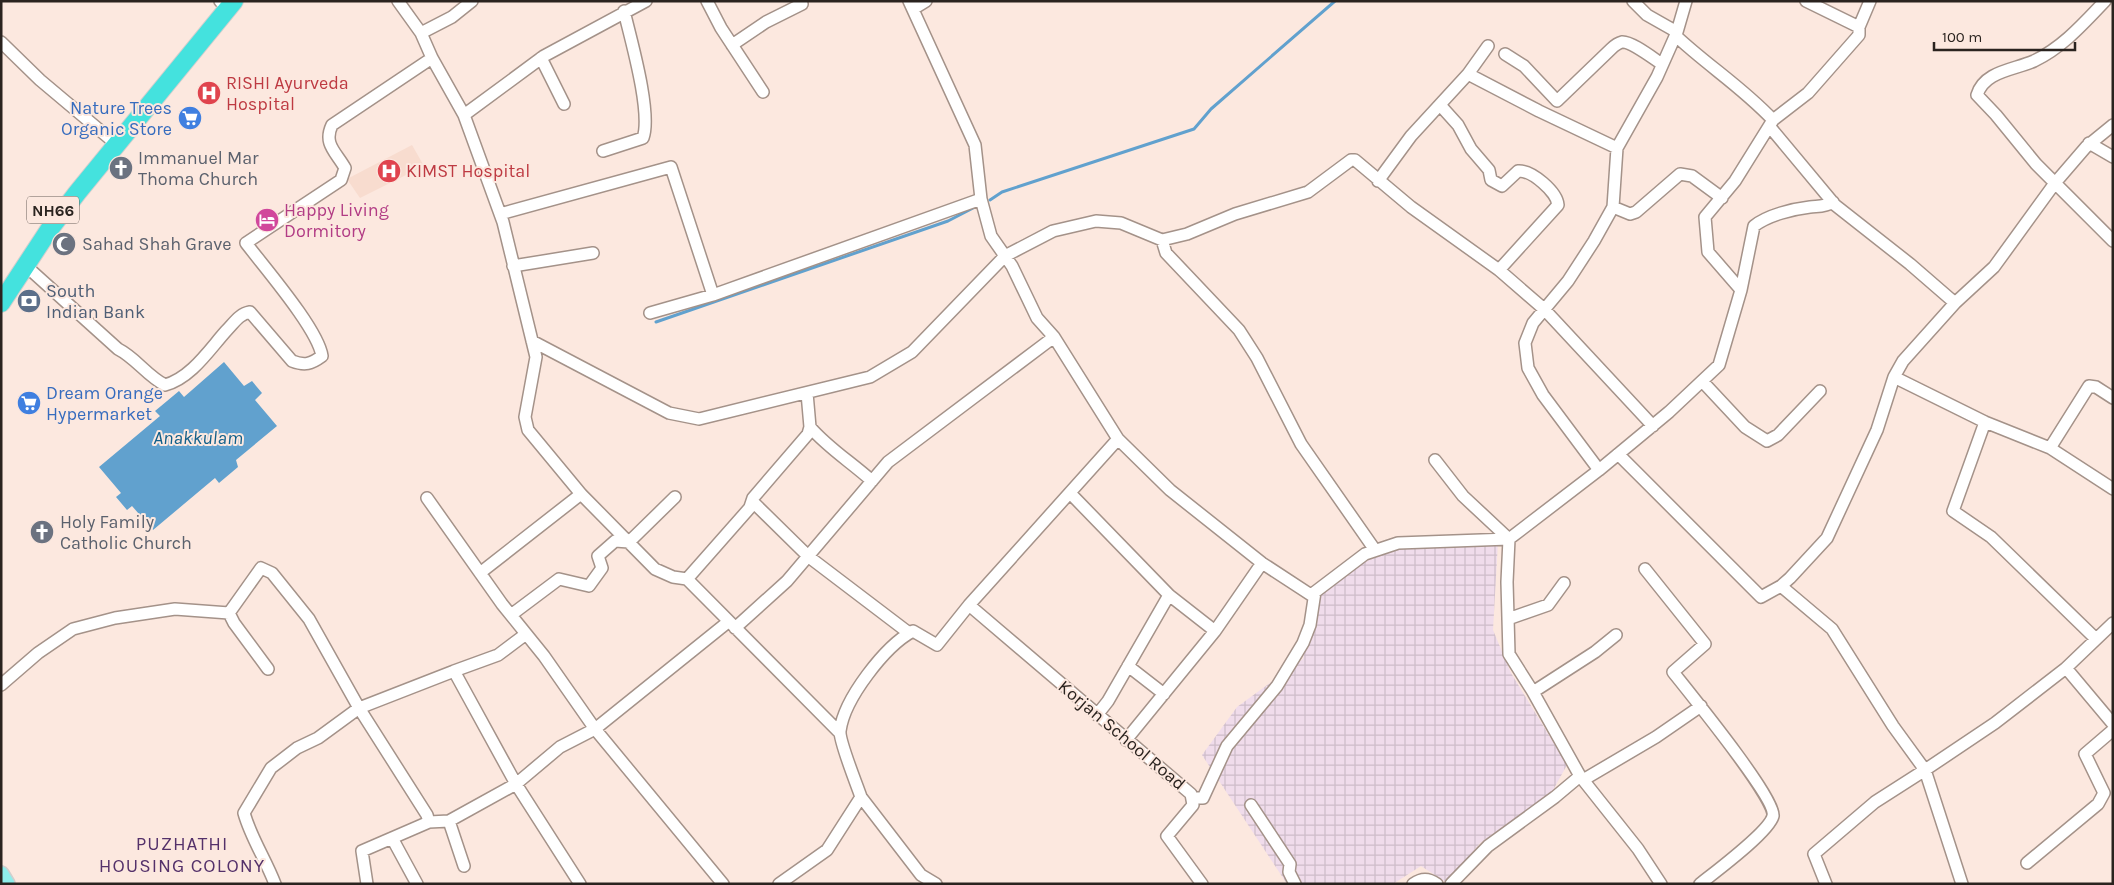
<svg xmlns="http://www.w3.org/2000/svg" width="2114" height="885" font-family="Karla,sans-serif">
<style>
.industrial{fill:url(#industrial-grid)}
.built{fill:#f8dccf}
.water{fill:#61a1ce}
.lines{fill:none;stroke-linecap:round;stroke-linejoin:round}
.stream{stroke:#61a1ce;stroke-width:3}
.minor-casing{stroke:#a49289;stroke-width:14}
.major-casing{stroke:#d0cfce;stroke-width:18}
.highway-casing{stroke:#d0cfce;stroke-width:20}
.minor{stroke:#fff;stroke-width:11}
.major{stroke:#8feeeb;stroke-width:15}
.highway{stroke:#44e2de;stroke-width:18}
.labels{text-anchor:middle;stroke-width:4;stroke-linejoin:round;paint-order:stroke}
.shield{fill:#fce8df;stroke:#695e59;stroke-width:1}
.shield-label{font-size:16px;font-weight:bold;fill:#2a231f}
.health-label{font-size:18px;fill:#be3a42;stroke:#fce8df;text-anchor:start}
.shop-label{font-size:18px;fill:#366cbe;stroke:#fce8df;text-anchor:end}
.worship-label{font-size:18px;fill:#5b616d;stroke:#fce8df;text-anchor:start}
.hotel-label{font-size:18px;fill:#b23c85;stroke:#fce8df;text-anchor:start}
.service-label{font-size:18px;fill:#4e5e75;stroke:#fce8df;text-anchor:start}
.street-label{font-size:18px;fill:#2a231f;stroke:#fce8df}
.water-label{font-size:19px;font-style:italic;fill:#105e89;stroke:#fce8df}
.neighbourhood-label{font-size:19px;letter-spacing:1px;fill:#54316a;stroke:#fce8df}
</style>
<defs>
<pattern id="industrial-grid" width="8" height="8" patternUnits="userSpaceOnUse" patternTransform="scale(1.25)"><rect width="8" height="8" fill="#f0dceb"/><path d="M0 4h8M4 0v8" fill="none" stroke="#cebcc9"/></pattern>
</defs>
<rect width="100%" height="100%" fill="#fce8df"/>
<!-- industrial -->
<path class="industrial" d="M1498 542 1493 630 1511 673 1567 765 1552 792 1480 843 1447 883 1421 866 1393 884H1287L1202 755 1237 707 1303 659 1318 588 1378 555 1407 546Z"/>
<!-- built -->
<path class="built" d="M412 145 424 166 360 198 347 179Z"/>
<!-- water -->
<path class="water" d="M224 362 244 386 252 381 262 393 255 400 277 426 236 460 238 467 219 483 215 478 153 530 132 506 127 510 116 497 121 493 99 467 160 416 155 411 179 391 184 397Z"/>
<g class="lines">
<!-- stream -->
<path class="stream" d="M990 200 1002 192 1194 129 1211 109 1335 1
M656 322 948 221 977 206"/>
<!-- minor casing -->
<g class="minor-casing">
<path id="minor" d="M220 1 221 2
M398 1 421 33 432 58 464 115 503 222 536 357 525 417 528 430 581 494 655 569 673 577 687 579 840 733
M707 1 721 28 763 92
M909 1 975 145 981 199 991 236 1012 266 1037 318 1054 337 1118 439 1170 490 1262 563 1311 595 1365 554 1398 543 1509 539
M1633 1 1647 15 1677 32
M2105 1C2083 24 2063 47 2034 61 2014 70 1984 71 1977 95L1996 115 2036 164 2113 241
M913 9 926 1
M1859 27 1870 1
M421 33 452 17 472 1
M1676 36C1708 66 1742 87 1773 120
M1 42 40 80 109 138
M732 45 766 22 802 4
M1505 54 1524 66 1557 101 1611 49C1614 46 1618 43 1622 42 1631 41 1654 59 1662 64
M541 58 564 104
M1468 74 1488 46
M1440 105 1458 125 1471 149 1489 170 1491 180 1502 186 1518 171C1532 170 1557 192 1558 205L1499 270
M464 115 544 56 646 1
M1770 127 1835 205 1910 264 1955 303
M2089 143 2113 157
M603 151 643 138C652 113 631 40 624 11
M1378 181 1411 136 1468 74 1539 111 1617 148
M1613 207 1630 214 1636 212 1680 174 1692 176 1722 198
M500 214 671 167 713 295
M1162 240 1166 253 1239 330 1257 358 1301 444 1375 550
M26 266 118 349C136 358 147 376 165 385 191 378 209 350 226 331 234 323 239 314 250 312L292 361C305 366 311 364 322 356 318 329 264 267 246 243L341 180 345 168C336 152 323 144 332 125L432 58
M513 266 593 253
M1741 290 1754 226C1768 215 1793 209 1810 207 1818 206 1825 207 1833 202
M650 313 713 295 981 199
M532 341 669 413 699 419 870 377 912 352 1005 256 1053 231 1096 221 1121 223 1162 240 1187 234 1235 214 1308 192 1351 160H1355L1411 207 1499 270 1544 309 1653 426
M1894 377 1903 361 1955 303 1994 267 2055 183 2086 147 2113 125
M1702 381 1745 427 1767 441 1778 435 1820 391
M2113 398 2096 387 2089 386 2050 448 2113 489
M1985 422 1953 511 1991 537 2096 639
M810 427C828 448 851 462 872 481
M1618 454 1761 597 1781 586 1790 578 1827 538 1877 430 1894 377 1985 422 2050 448
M1435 460 1463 496 1509 539
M1599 470 1669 412 1719 365 1741 290 1708 252 1705 217 1735 181 1773 120 1808 93 1859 35V27L1806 1
M1070 493 1169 595 1215 631
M427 498 502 604 544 656 595 729 723 884
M750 507 753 498 808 434 810 427 807 393
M1645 569 1705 644 1673 672C1688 691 1777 800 1773 816 1769 832 1715 872 1700 884
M480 573 581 494
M687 579 754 503 809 557 909 633
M1781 586 1832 629 1893 726 1925 770 1875 802 1814 854 1826 884
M969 605 1191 794 1193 805 1167 836 1202 884
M229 613 261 568 272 573 309 619 359 708 427 815 429 822
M229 613 234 623 268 669
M511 615 559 579 589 586 602 568 598 556 615 541 629 542 675 497
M1508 619 1548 605 1564 583
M735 628 787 581 888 462 1054 337
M1128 666 1164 694
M2066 668 2113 623
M454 671 498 655 526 634
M1 685 38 653 73 629 115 618 175 609 229 613
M1533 692 1595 652 1616 635
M1097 715 1108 701 1169 595
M1126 740 1215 631 1262 563
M1583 780 1656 737 1701 706
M861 797 921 875 936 884
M1195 798H1203L1227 746 1277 686 1303 643 1310 625 1315 592
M1251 805 1290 864 1289 872 1295 884
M449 821 464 866
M392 838 417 884
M2027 863 2098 804 2104 793 2085 754 2113 730
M275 884C266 860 251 838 244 813L271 768 297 748 318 738 359 708 454 671 516 784 580 884
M367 884 362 851 429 822 449 821 516 784 560 747 595 729 728 622
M779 884 827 850 861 797C857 785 839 741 840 731 844 699 885 646 913 631L937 645 969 605 1118 439
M1413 884C1422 878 1428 878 1437 884
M1451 884 1488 846 1555 797 1580 776
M1661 884 1638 849 1580 776 1533 692 1509 654 1507 582 1509 539 1599 470 1543 395 1528 368 1525 343 1533 323 1568 281 1594 241 1613 207 1617 148 1657 77 1677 32 1686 1
M1962 884 1925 770 1995 723 2066 668 2113 724"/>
</g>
<!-- major casing -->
<g class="major-casing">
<path id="major" d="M1 874 7 884"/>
</g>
<!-- highway casing -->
<g class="highway-casing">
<path id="highway" d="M1 303 49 230 77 193 234 1"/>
</g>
<!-- minor -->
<use href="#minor" class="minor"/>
<!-- major -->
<use href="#major" class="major"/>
<!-- highway -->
<use href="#highway" class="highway"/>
</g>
<!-- icons -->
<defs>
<g id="hospital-disc" transform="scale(1.25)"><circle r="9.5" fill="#e0444e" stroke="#fce8df"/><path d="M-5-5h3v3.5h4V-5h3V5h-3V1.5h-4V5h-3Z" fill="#fff"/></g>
<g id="supermarket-disc" transform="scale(1.25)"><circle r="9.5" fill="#3f7fe0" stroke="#fce8df"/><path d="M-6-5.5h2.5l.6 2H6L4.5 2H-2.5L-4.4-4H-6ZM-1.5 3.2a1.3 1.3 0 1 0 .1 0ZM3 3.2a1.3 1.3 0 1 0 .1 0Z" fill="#fff"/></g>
<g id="church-disc" transform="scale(1.25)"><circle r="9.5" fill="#6b7280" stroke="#fce8df"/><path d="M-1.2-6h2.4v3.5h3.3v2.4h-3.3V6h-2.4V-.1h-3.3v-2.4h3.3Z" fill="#fff"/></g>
<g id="hotel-disc" transform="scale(1.25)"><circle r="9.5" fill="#d1479c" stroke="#fce8df"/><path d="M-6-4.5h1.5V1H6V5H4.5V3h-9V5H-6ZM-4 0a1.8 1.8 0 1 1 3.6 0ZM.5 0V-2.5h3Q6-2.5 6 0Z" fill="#fff"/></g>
<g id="mosque-disc" transform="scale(1.25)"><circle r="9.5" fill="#6b7280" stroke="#fce8df"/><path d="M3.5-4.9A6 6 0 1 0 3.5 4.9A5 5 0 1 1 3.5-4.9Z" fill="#fff"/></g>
<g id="bank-disc" transform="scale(1.25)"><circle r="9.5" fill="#5c6f8a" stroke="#fce8df"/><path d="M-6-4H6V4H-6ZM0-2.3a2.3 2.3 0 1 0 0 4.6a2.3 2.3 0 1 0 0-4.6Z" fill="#fff"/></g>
</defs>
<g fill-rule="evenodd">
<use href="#hospital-disc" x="209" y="93"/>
<use href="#supermarket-disc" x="190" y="118"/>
<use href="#church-disc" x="121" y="168"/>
<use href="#hospital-disc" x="389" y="171"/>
<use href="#hotel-disc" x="267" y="220"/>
<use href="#mosque-disc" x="64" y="244"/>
<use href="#bank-disc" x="29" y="301"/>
<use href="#supermarket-disc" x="29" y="403"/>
<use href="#church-disc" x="42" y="532"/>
</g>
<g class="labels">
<!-- shield labels -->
<rect class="shield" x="27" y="196.5" width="52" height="27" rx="4"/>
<g class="shield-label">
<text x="53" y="216">NH66</text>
</g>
<!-- health labels -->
<g class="health-label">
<text x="226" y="89">RISHI Ayurveda<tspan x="226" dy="21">Hospital</tspan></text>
<text x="406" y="177">KIMST Hospital</text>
</g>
<!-- shop labels -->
<g class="shop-label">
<text x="172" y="114">Nature Trees<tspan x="172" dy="21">Organic Store</tspan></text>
<text x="46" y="399" text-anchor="start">Dream Orange<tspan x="46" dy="21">Hypermarket</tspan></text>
</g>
<!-- worship labels -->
<g class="worship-label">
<text x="138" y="164">Immanuel Mar<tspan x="138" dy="21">Thoma Church</tspan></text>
<text x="82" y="250">Sahad Shah Grave</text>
<text x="60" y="528">Holy Family<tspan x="60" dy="21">Catholic Church</tspan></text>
</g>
<!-- hotel labels -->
<g class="hotel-label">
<text x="284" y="216">Happy Living<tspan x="284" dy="21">Dormitory</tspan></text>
</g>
<!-- service labels -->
<g class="service-label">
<text x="46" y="297">South<tspan x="46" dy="21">Indian Bank</tspan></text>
</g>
<!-- street labels -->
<g class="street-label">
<text transform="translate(1122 735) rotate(40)" y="6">Korjan School Road</text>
</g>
<!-- water labels -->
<g class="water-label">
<text x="198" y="444">Anakkulam</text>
</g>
<!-- neighbourhood labels -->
<g class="neighbourhood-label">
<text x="182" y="850">PUZHATHI<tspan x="182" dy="22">HOUSING COLONY</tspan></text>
</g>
</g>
<!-- border -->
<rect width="2114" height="885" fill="none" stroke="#2a231f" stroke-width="5"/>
<!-- scale -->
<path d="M1934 42v8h141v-8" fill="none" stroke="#2a231f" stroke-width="2.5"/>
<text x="1942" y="42" font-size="15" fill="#2a231f" stroke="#fce8df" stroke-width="4" paint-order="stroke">100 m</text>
</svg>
